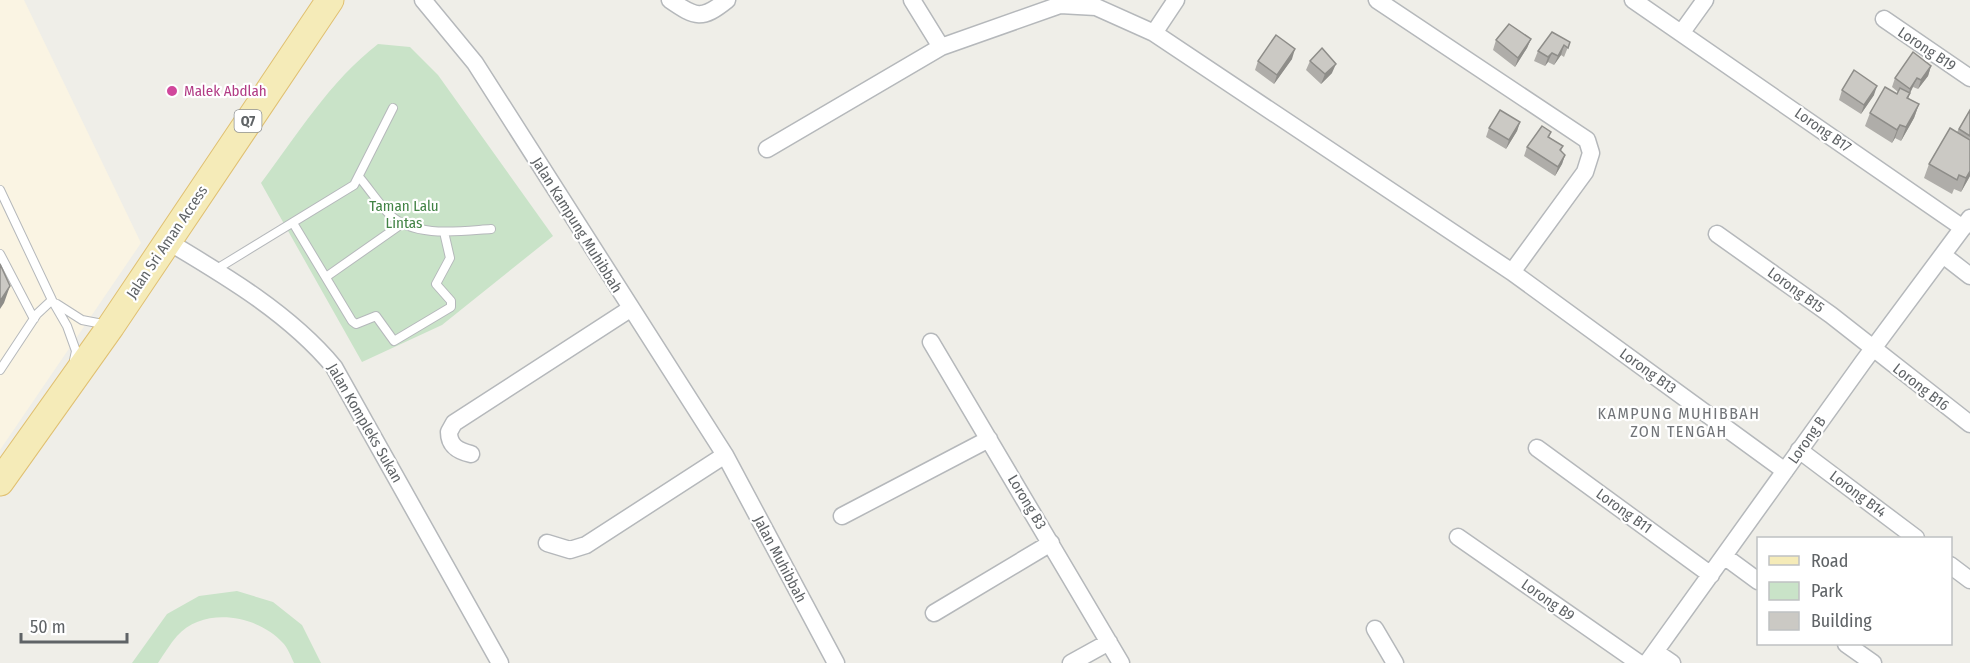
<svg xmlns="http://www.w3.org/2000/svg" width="1970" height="663" font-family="'Fira Sans Condensed',sans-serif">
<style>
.commercial{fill:#faf4e3}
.green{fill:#c9e3c8}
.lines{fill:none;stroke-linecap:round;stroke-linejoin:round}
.lane-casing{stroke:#b5b8bb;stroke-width:10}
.street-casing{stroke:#b5b8bb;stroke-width:19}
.primary-casing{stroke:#e0c071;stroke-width:29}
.lane{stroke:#fff;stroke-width:8}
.street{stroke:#fff;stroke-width:16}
.primary{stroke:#f5ebb8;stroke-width:27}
.wall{fill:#afada9}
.shaded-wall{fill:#8e8d89}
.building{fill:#cbc9c4;stroke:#8e8d89;stroke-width:1.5}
.hotel-dot{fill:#d1479c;stroke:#fff;stroke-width:2}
.labels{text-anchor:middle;stroke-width:4.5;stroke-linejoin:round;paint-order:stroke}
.shield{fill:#fff;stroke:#8f9294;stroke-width:1.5}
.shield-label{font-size:14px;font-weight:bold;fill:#5f6366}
.street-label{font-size:15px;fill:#5f6366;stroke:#fff}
.hotel-label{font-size:15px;fill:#b23c85;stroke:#fff;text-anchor:start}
.park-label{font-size:15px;fill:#428345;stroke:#fff}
.neighbourhood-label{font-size:16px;letter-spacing:1.5px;fill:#717478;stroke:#fff}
</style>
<rect width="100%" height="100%" fill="#efeee8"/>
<!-- commercial -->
<path class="commercial" d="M0 0H24L141 243 0 450Z"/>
<!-- green -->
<path class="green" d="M378 44 410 47 438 75 553 236 442 325 362 362 261 183C297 135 330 81 378 44Z
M237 591 273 602 302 625 321 663H294C291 657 288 648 283 643 258 615 204 606 177 636 170 644 164 654 158 663H132L167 614 199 596Z"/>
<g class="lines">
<!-- lane casing -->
<g class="lane-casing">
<path id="lane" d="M360 178C370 190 379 204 390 215 415 238 460 231 491 229
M0 190 52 300 67 326 76 351 74 360
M293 223 352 321 356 324 376 316 394 341 451 307V301L436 284 450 258 444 232
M0 254 34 319
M215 270 354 185 393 108
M326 277 403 223
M57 304 82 320 108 325
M0 370 37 314 52 300"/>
</g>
<!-- street casing -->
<g class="street-casing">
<path id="street" d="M423 0 475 63 725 455 836 663
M670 0C696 18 702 20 727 0
M912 0 941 47
M1377 0 1587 140 1591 153 1585 172 1512 272
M1633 0 1963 228
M1884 19 1970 78
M1682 32 1705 0
M1154 33 1176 0
M767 149 941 47 1060 5 1096 7 1154 33 1512 272 1785 471
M1717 234 1831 315 1970 424
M167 241C226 276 290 314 334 367L500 663
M1943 255 1970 276
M931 342 1121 663
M1537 448 1711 575
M1799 450 1916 538
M471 454C458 451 449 446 449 432L454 423 630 309
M842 516 989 439
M1458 537 1639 663
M547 543 570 550 586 545 725 455
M1724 556 1758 581
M1950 565 1970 580
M934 613 1051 543
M1375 629 1395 663
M1846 644 1873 663
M1656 652 1672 663
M1071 663 1109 642
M1647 663 1863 362 1970 218"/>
</g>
<!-- primary casing -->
<g class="primary-casing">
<path id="primary" d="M0 482 111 326 330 0"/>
</g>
<!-- lane -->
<use href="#lane" class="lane"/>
<!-- street -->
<use href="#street" class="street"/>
<!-- primary -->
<use href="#primary" class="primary"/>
</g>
<!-- wall -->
<path class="wall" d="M1531 39 1527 48 1515 67 1493 50 1496 40Z
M1570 42 1564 57 1561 55 1554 65 1548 62 1545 66 1534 61 1538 51Z
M1292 59 1274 84 1255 70 1258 61Z
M1310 61 1332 73 1321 84 1306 70Z
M1931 66 1928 76 1918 89 1913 87 1910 93 1908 98 1919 104 1914 118 1901 141 1895 138 1892 143 1865 126 1870 113 1897 94 1898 92 1892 87 1895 78Z
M1842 90 1874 95 1861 114 1839 100Z
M1970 110V176L1961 192 1954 189 1952 194 1924 178 1929 164 1957 132Z
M1520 122 1517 131 1506 149 1486 137 1489 128Z
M1551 132 1549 137 1563 146 1561 151 1565 155 1562 164 1555 176 1524 156 1527 147Z"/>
<!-- shaded-wall -->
<path class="shaded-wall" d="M1531 39 1527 48 1515 67 1518 58Z
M1564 45 1561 55 1554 65 1558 56Z
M1295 49 1292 59 1274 84 1277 75Z
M1552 53 1548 62 1545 66 1548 57Z
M1336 64 1332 73 1321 84 1325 74Z
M1931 66 1928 76 1918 89 1921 80Z
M1917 78 1910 93 1905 107 1910 89Z
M1877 86 1874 95 1861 114 1864 105Z
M1919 104 1914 118 1901 141 1906 127Z
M1520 122 1517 131 1506 149 1509 140Z
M1900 125 1895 138 1892 143 1897 130Z
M1565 155 1562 164 1555 176 1558 167Z
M1970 171V176L1961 192 1966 178Z
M10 286 4 303 0 309V301Z"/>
<!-- building -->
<path class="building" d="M1509 24 1531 39 1518 58 1496 40Z
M1552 32 1570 42 1568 48 1564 45 1558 56 1552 53 1548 57 1538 51Z
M1276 35 1295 49 1277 75 1258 61Z
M1322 48 1336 64 1325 74 1310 61Z
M1913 52 1931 66 1921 80 1917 78 1910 89 1895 78Z
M1854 70 1877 86 1864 105 1842 90Z
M1885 87 1897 94 1900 88 1910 93 1907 98 1919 104 1906 127 1900 125 1897 130 1870 113Z
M1500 110 1520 122 1509 140 1489 128Z
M1970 110V136L1959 129Z
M1542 126 1551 132 1548 137 1563 146 1560 150 1565 155 1558 167 1527 147Z
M1950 128 1970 140V171L1966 178 1959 175 1957 180 1929 164Z
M0 264 10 286 0 301Z"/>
<!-- markers -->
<circle class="hotel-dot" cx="172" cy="91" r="6"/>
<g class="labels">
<!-- shield labels -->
<rect class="shield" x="234.5" y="110" width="27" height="22" rx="4.5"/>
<g class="shield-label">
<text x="248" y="126">Q7</text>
</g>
<!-- street labels -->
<g class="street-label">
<text transform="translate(1927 49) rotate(34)" y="5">Lorong B19</text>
<text transform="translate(1823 130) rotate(35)" y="5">Lorong B17</text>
<text transform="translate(577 225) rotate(58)" y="5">Jalan Kampung Muhibbah</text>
<text transform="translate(167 242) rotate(-56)" y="5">Jalan Sri Aman Access</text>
<text transform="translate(1796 290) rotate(36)" y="5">Lorong B15</text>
<text transform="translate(1648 371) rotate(36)" y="5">Lorong B13</text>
<text transform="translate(1921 387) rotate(38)" y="5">Lorong B16</text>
<text transform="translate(365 423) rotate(60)" y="5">Jalan Kompleks Sukan</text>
<text transform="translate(1807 440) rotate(-55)" y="5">Lorong B</text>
<text transform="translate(1858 494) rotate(37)" y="5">Lorong B14</text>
<text transform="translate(1027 502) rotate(59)" y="5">Lorong B3</text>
<text transform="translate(1624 511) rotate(36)" y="5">Lorong B11</text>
<text transform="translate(780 559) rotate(62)" y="5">Jalan Muhibbah</text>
<text transform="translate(1548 600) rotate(35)" y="5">Lorong B9</text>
</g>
<!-- hotel labels -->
<g class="hotel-label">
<text x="184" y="96">Malek Abdlah</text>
</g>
<!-- park labels -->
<g class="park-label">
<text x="404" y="211">Taman Lalu<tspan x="404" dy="17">Lintas</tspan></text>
</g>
<!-- neighbourhood labels -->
<g class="neighbourhood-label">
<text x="1679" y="419">KAMPUNG MUHIBBAH<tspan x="1679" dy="18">ZON TENGAH</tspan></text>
</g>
</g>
<!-- legend -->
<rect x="1757" y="537" width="195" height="108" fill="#ffffff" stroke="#bfc1c2" stroke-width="1.5"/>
<rect x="1769" y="556" width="30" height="9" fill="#f5ebb8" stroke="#bfc1c2" stroke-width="1.5"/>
<text x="1811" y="567" font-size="18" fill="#5f6366">Road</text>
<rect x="1769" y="582" width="30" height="18" fill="#c9e3c8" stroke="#bfc1c2" stroke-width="1.5"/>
<text x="1811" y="597" font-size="18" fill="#5f6366">Park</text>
<rect x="1769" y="612" width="30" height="18" fill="#cbc9c4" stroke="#bfc1c2" stroke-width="1.5"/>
<text x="1811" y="627" font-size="18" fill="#5f6366">Building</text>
<!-- scale -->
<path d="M21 633v9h106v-9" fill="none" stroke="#5f6366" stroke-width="3"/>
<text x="30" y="633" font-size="18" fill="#5f6366" stroke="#ffffff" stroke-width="4.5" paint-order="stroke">50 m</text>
</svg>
